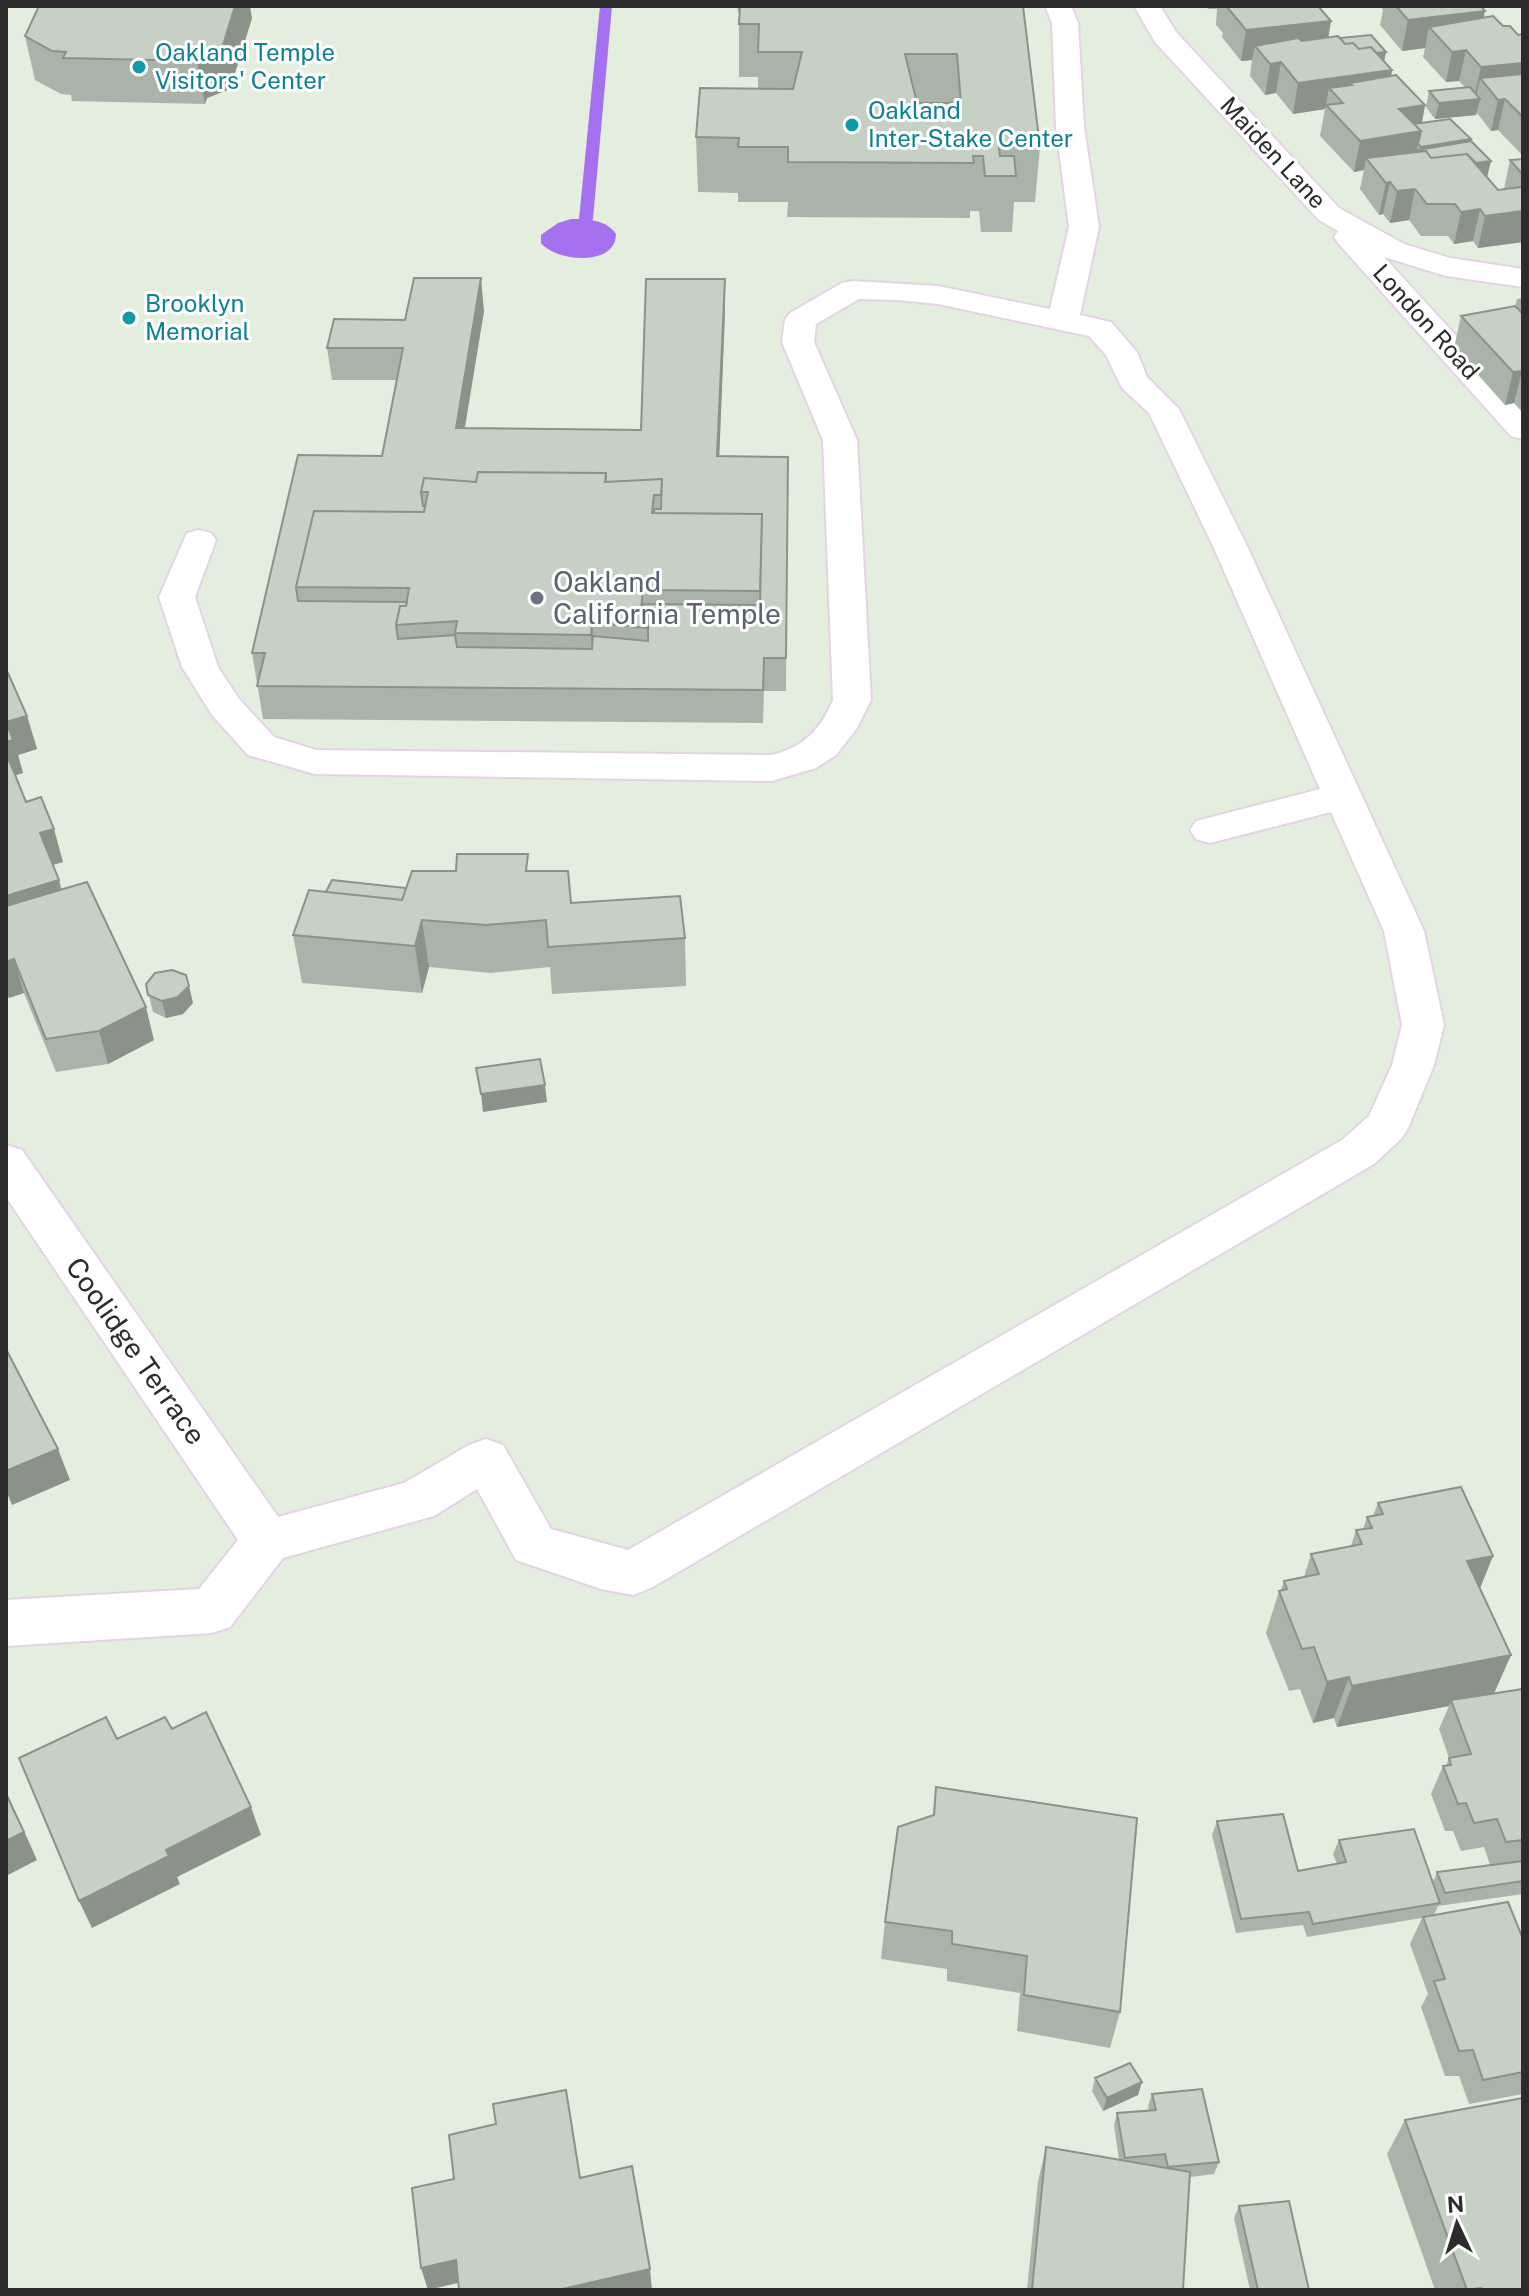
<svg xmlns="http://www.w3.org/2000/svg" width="1529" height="2296" font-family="'Public Sans',sans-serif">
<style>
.water{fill:#a671f0}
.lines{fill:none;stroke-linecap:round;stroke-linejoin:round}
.stream{fill:#a671f0;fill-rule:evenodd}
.minor-casing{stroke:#e4d3e5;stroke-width:4}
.minor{fill:#fff;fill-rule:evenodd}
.wall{fill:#aab3a9}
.shaded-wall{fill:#8b9289}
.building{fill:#c6d0c4;stroke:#8b9289;stroke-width:2;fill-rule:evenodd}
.culture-dot{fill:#0f9aa8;stroke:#fff;stroke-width:3}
.worship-dot{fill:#6b7280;stroke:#fff;stroke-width:3}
.labels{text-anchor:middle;stroke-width:6;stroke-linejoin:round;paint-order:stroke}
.far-culture-label{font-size:24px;fill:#0d838f;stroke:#fff;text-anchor:start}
.far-street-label{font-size:24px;fill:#2c2c2c;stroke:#fff}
.worship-label{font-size:28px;fill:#5b616d;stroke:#fff;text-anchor:start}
.street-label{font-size:28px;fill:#2c2c2c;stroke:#fff}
</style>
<rect width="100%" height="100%" fill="#e3eede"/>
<!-- water -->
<path class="water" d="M571 219C588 219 605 219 616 234 616 267 556 262 541 243V235L558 223Z"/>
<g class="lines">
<!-- stream -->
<path class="stream" d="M600 6H612L593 219 586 223 579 219Z"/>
<!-- minor casing -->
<g class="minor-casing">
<path id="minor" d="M1045 6H1071L1078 23 1084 127 1099 227 1080 315 1111 322 1137 352 1147 377 1179 409 1247 546 1424 931 1444 1025 1434 1065 1409 1126 1402 1138 1374 1164 651 1588 633 1595 601 1589 516 1560 477 1489 434 1516 283 1558 230 1627 212 1633 6 1646V1600L199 1589 238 1540 6 1197V1145L22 1150 278 1517 404 1483 469 1445 486 1439 503 1445 551 1529 628 1550 1342 1140 1369 1116 1392 1065 1402 1025 1384 931 1331 812 1210 843 1196 839 1190 830 1196 821 1320 789 1213 546 1149 413 1122 388 1106 355 1089 336 938 304 898 300 859 299 816 324 814 342 857 440 871 700 857 728 836 755 816 768 772 781 315 774 248 755 212 715 182 667 159 597 187 533 199 530 211 533 216 540 195 597 218 667 239 699 274 737 316 750 772 755C804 747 820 730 833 700L823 440 782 342 785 320 790 313 842 283 853 281 938 286 1050 309 1069 227 1056 127 1052 23Z
M1134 6H1160L1176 32 1339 208 1404 244 1450 258 1523 269V287L1446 276 1384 257 1523 409V439L1511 436 1338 243 1334 237 1338 231 1319 220 1155 42Z"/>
</g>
<!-- minor -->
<use href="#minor" class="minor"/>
</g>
<!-- wall -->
<path class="wall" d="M737 6H1023L1040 147 1035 202H1014L1012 232H981L979 211H970V218L787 217 788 202H738V193L698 192 696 137 758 89V77H739V13H738Z
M1206 6H1318L1331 21 1328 37 1340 38 1384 61 1392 70 1391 76 1425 105 1422 123 1471 139V141L1491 161 1487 177 1498 190 1504 189 1510 160 1523 159V242L1478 248 1473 241 1454 244 1448 236H1421L1409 220 1390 223 1383 214 1379 215 1360 189 1364 170 1354 172 1320 136 1325 109 1293 114 1276 93 1265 95 1250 76 1252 60 1241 61 1222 37 1223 33 1216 25 1217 9H1208Z
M1380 6H1481L1484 18 1518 35 1523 34V156L1498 130 1491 131 1477 113 1476 115 1435 119 1426 107 1429 91 1465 87 1459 81 1446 82 1423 57 1425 48 1402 51 1380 25 1383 10Z
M252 18 230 89 207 98 205 104 72 101 71 95 61 94 35 80 25 36Z
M725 279V311L719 456 788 457 786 691H764L763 723 263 719 252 653 382 456 397 380H332L327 348 405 320 484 311 465 428 641 430Z
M1523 298V413L1514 403 1505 405 1454 348 1461 316 1515 306 1517 299Z
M6 674 27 716 37 749 18 755 23 773 16 775 26 802 63 862 53 865 61 889 154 1040 108 1064 56 1072 24 993 9 998 6 995Z
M529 871 571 903 685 938 686 986 552 994 550 967 491 973 429 967 422 993 302 983 293 935 327 892 406 888Z
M146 984 193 1003 183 1014 166 1018 153 1012Z
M1378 1503 1493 1556 1480 1588 1511 1655 1494 1694 1523 1689V1894L1438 1906 1434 1915 1523 1939V2094L1469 2104 1459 2076H1445L1421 2007 1428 1994 1410 1944 1422 1918 1307 1937 1303 1925 1236 1933 1212 1835 1217 1821 1298 1871 1337 1864 1333 1854 1339 1840 1433 1882 1437 1872 1490 1865 1484 1847 1461 1851 1453 1831H1445L1431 1794 1443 1766H1446L1449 1758 1439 1729 1449 1706 1337 1727 1334 1718 1313 1723 1300 1689 1289 1691 1266 1633 1279 1591 1281 1590 1284 1581 1304 1577 1311 1554 1351 1546 1356 1530 1363 1529 1367 1517 1373 1516Z
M936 1787 1120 2012 1110 2048 1017 2031 1020 1993 947 1981V1969L881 1959 885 1922 933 1815Z
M1095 2078 1142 2082 1138 2095 1103 2111 1092 2091Z
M1152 2094 1219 2162 1214 2174 1190 2177 1183 2290H1027L1038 2181 1046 2147 1119 2160 1114 2125 1117 2113 1149 2110 1148 2106Z
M1405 2120 1523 2290H1435L1387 2154Z
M1239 2206 1309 2290H1250L1234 2218Z"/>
<!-- shaded-wall -->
<path class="shaded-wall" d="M235 6H250L252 18 230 89 207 98 205 104 197 61 200 55Z
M1485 11 1479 41 1429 27 1425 48 1402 51 1408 20Z
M1331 21 1326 52 1255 46 1252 60 1241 61 1246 30Z
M1466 50 1459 81 1446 82 1452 52Z
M1386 52 1383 67 1345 57Z
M1281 62 1276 93 1265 95 1270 64Z
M1523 63V93L1480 78 1476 98H1474L1481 67Z
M1392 70 1387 101 1350 83 1346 106 1329 88 1325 109 1293 114 1298 83Z
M1480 99 1476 115 1435 119 1439 103Z
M1505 99 1498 130 1491 131 1498 100Z
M1425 105 1416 155 1412 151 1409 163 1366 158 1364 170 1354 172 1360 141 1399 109Z
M1471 139 1468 155 1419 158 1421 147Z
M1491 161 1487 177 1431 171Z
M1390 182 1383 214 1379 215 1386 183Z
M1415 189 1409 220 1390 223 1397 191Z
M1480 209 1473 241 1454 244 1461 212Z
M1523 211V242L1478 248 1485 216Z
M481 278 484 311 459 461 456 428Z
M725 279V311L718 489 717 456Z
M1522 371 1514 403 1505 405 1513 372Z
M592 622 595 670 594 682 591 635Z
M27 716 37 749 18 755 23 773 6 778V722Z
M54 829 63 862 49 866 40 833Z
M59 880 68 914 6 932V896Z
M422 920 429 967 422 993 415 946Z
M14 959 24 993 9 998 6 988V962Z
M189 986 193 1003 183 1014 166 1018 162 1001Z
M146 1007 154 1040 108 1064 99 1031Z
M545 1085 547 1102 483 1112 481 1094Z
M58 1449 70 1480 12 1505 6 1490V1471Z
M1493 1556 1476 1598 1467 1561Z
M1511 1655 1492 1697 1451 1700 1449 1706 1337 1727 1352 1686Z
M1349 1677 1334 1718 1313 1723 1327 1682Z
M6 1791 37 1860 6 1876Z
M251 1807 261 1835 177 1877 180 1884 92 1928 79 1901 166 1850Z
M1142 2082 1138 2095 1103 2111 1107 2098Z
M456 2260 462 2282 428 2290 421 2268Z
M650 2269 652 2290H558V2289Z"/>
<!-- building -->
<path class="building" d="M39 6H235L223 45 200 55 197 61 63 58 66 52 52 51 25 36Z
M740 6H1023L1040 147H999L1000 156H1014L1016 176H985L983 156H973L974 163 788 162V147H738L739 138 696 137 700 88 793 89 802 52H758L759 24H739ZM905 54H957L961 103H917Z
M1229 6H1318L1331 21 1246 30 1227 7Z
M1396 6H1481L1485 11 1408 20Z
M1493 16 1503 26H1510L1518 35 1523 34V63L1481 67 1466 50 1452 52 1429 27Z
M1371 35 1386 52 1376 53 1371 47 1359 49 1353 43 1345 44 1340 38Z
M1338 36 1345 44 1353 43 1359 49 1371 47 1392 70 1298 83 1281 62 1270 64 1255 46 1298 38 1302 41Z
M1523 74V117L1505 99 1498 100 1480 78Z
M1396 75 1425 105 1399 109 1421 131 1360 141 1326 105 1343 103 1329 88 1352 85 1350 83Z
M1470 87 1480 99 1439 103 1429 91Z
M1450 119 1471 139 1421 147 1418 144 1421 131 1414 124Z
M1471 141 1491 161 1476 163 1467 154 1431 158 1426 151 1413 152 1412 151Z
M1426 151 1431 158 1467 154 1498 190 1522 187 1523 211 1485 216 1480 209 1461 212 1455 204H1427L1415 189 1397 191 1390 182 1386 183 1366 158Z
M1523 159V175L1510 160Z
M414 278H481L456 428 641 430 646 279H725L717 456 788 457 786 658H764L763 690 257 686 265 653H252L298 455 382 456 403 348H327L334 319 405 320ZM478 472 606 473V482L662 479 661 509H654V513L762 514 760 605 643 604V610H648V641L593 636 592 649 457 647 455 635 398 639 396 625 400 606H406L407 602 298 601 296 587 314 511 424 512 425 506H423L421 492 424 478 476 482Z
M1515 306 1523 314V372L1522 371 1513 372 1461 316Z
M478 472 606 473 605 482 662 479 661 495H654L652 513 762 514 760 591 643 590 641 609 648 610 647 628 592 622 591 635 455 633 457 621 396 625 400 606H406L409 588 296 587 314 511 424 512 428 492H421L424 478 476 482Z
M8 673 27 716 6 722 13 740 6 742V674Z
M9 760 26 802 41 797 54 829 40 833 59 880 6 896V761Z
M457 854H528L526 871H568L571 903 680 896 685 938 548 947 546 920 486 925 422 920 415 946 293 935 309 890 402 900 412 871H456Z
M332 880 406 888 402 900 326 892Z
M87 882 146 1007 99 1031 46 1039 14 959 6 962V906Z
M172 970 186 975 189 986 178 997 162 1001 148 995 146 984 155 973Z
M540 1059 545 1085 481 1094 476 1068Z
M6 1349 58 1449 6 1471Z
M1461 1487 1493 1556 1467 1561 1511 1655 1352 1686 1349 1677 1327 1682 1314 1647 1302 1649 1279 1591 1287 1589 1284 1581 1319 1574 1311 1554 1362 1544 1356 1530 1372 1528 1367 1517 1383 1514 1378 1503Z
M1523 1689V1840L1506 1842 1497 1819 1474 1823 1466 1803 1458 1804 1443 1766 1451 1765 1449 1758 1471 1754 1451 1700Z
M206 1712 251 1807 166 1850 169 1856 79 1901 19 1758 106 1717 117 1739 165 1717 172 1729Z
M936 1787 1137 1818 1120 2012 1024 1995 1027 1956 952 1944V1931L885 1922 898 1827 934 1815Z
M6 1794 24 1832 6 1841Z
M1283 1814 1298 1871 1346 1862 1339 1840 1414 1829 1440 1903 1313 1924 1309 1912 1241 1919 1217 1821Z
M1523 1861V1881L1445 1893 1437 1872Z
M1508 1902 1523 1939V2072L1483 2080 1473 2050 1459 2051 1434 1981 1445 1979 1423 1917Z
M1130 2063 1142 2082 1107 2098 1095 2078Z
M1202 2089 1219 2162 1168 2167 1165 2154 1125 2158 1117 2113 1156 2110 1152 2094Z
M566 2090 580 2178 632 2166 650 2269 558 2290H459L456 2260 421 2268 412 2188 454 2179 449 2135 496 2124 493 2104Z
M1523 2098V2290H1482L1481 2288 1467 2290 1405 2120Z
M1046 2147 1190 2172 1183 2290H1032Z
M1289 2201 1309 2290H1258L1239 2206Z"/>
<!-- markers -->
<g class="culture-dot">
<circle cx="139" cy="67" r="8"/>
<circle cx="852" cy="125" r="8"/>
<circle cx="129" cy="318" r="8"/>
</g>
<circle class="worship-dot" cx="537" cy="598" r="8"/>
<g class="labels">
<!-- far-culture labels -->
<g class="far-culture-label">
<text x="155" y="61">Oakland Temple<tspan x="155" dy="28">Visitors' Center</tspan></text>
<text x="868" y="119">Oakland<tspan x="868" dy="28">Inter-Stake Center</tspan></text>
<text x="145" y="312">Brooklyn<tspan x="145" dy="28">Memorial</tspan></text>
</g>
<!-- far-street labels -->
<g class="far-street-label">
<text transform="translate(1273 153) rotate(47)" y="8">Maiden Lane</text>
<text transform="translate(1426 322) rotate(48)" y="8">London Road</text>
</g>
<!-- worship labels -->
<g class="worship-label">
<text x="553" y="592">Oakland<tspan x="553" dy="32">California Temple</tspan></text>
</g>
<!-- street labels -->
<g class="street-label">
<text transform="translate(136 1351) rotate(55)" y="10">Coolidge Terrace</text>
</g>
</g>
<!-- border -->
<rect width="1529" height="2296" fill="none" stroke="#2c2c2c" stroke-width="16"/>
<!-- north arrow -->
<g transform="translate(1457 2224) rotate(356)" stroke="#ffffff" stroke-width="6" paint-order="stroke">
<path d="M0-6L14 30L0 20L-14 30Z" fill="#2c2c2c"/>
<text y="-12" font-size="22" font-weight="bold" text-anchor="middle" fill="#2c2c2c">N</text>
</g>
</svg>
